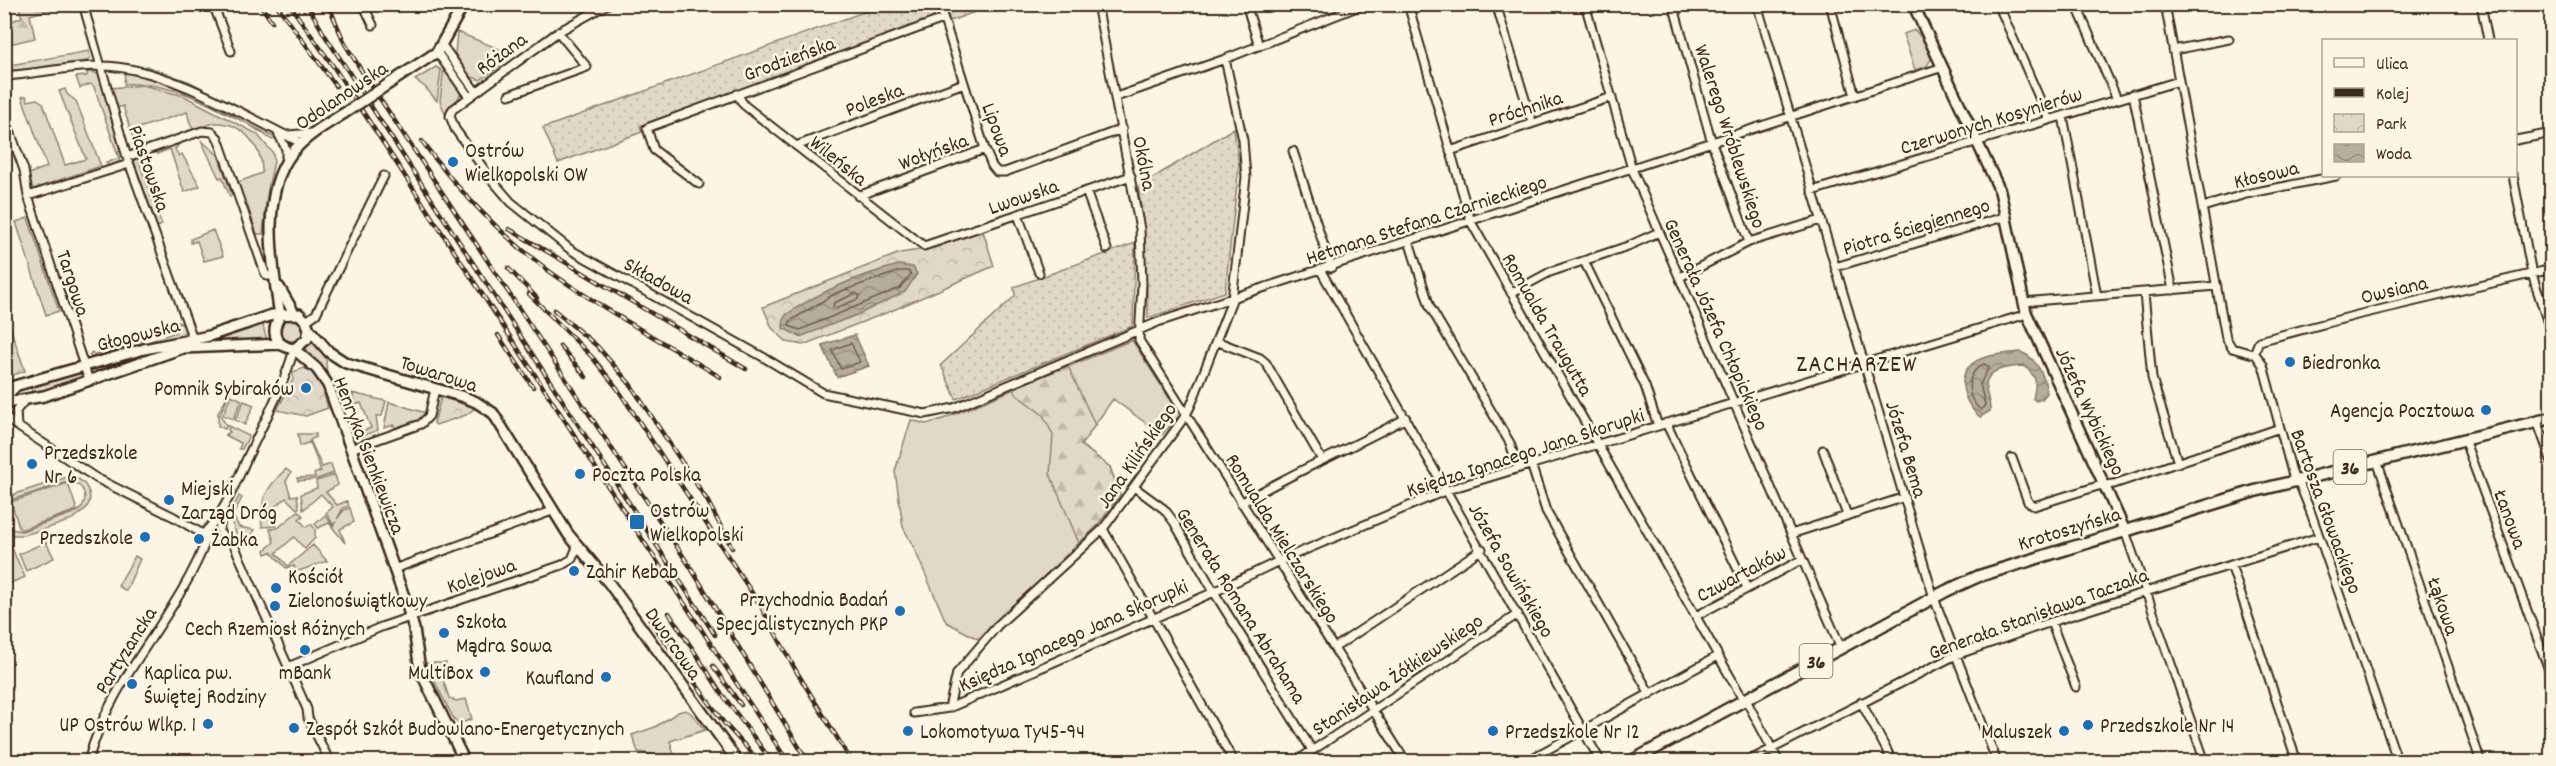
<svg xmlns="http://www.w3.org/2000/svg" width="2556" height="766" font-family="Dekko,sans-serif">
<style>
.grass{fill:#e0d8c8;stroke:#8e8173;stroke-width:1.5}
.forest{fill:url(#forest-firs);stroke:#8e8173;stroke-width:1.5}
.park{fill:url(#park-crowns);stroke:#8e8173;stroke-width:1.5}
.garden{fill:url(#garden-dots);stroke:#8e8173;stroke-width:1.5}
.water{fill:url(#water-waves);stroke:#85796b;stroke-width:1.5}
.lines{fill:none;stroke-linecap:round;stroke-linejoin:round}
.shore{stroke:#6d5e51;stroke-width:1.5}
.street-casing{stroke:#3b2a1e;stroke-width:11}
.secondary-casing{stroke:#3b2a1e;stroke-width:14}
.primary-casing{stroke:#3b2a1e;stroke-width:15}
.street{stroke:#fcf5e5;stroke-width:7}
.secondary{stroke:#fcf5e5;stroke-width:9}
.primary{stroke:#fcf5e5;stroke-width:10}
.rail-casing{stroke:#3b2a1e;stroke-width:4.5}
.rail{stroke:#fcf5e5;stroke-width:2;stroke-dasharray:7;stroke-linecap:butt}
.secondary-bridge-casing{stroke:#3b2a1e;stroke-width:14;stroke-linecap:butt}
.secondary-bridge{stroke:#fcf5e5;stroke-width:9}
.poi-dot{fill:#1f6fb2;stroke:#fcf5e5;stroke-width:2}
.labels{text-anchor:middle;stroke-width:5;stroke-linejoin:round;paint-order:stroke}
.shield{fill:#fcf5e5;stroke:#75675a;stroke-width:1.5}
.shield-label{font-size:20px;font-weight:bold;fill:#3b2a1e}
.street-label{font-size:21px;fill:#3b2a1e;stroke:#fcf5e5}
.poi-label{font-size:21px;fill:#3b2a1e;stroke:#fcf5e5;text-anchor:start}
.quarter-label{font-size:24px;letter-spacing:1.5px;fill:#3b2a1e;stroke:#fcf5e5}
</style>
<defs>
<pattern id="forest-firs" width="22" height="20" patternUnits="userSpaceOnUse" patternTransform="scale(1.5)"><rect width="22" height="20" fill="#e0d8c8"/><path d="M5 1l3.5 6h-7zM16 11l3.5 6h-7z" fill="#c1baab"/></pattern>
<pattern id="park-crowns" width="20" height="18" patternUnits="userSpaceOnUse" patternTransform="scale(1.5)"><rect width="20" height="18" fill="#e0d8c8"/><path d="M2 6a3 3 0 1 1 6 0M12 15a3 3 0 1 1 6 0" fill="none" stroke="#c1baab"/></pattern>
<pattern id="garden-dots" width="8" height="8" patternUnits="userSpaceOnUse" patternTransform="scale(1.5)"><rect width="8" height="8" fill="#e0d8c8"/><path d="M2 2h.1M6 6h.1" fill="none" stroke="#c1baab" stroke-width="1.8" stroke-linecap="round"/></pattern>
<pattern id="water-waves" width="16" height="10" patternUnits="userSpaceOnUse" patternTransform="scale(1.5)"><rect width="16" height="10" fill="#b7ad9e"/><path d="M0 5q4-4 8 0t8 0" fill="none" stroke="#968d80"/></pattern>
</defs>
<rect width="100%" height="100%" fill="#fcf5e5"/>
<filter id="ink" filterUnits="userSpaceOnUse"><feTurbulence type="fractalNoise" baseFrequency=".0167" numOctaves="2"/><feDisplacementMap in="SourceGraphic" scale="12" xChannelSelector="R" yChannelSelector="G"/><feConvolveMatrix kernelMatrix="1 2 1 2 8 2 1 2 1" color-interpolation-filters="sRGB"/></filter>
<g filter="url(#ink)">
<!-- grass -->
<path class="grass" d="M1915 30 1924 41 1931 59 1927 66 1915 70 1903 34Z
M457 32 499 49V67L480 80 469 76 455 54Z
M89 51 90 58 87 61 5 72V66Z
M146 66 190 82 281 129 280 131 189 84 143 67Z
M444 66 461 92 458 99 446 110V116L440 101Z
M436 67 441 70 437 101 425 87 415 80Z
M87 72 96 73 101 79 123 150 118 152 120 158 118 163 109 166 106 163 119 158 94 87 91 84 80 88 76 77 87 76Z
M125 73 162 81 276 138 272 140C233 112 173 81 124 84Z
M143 85 184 96 257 134 273 153 274 161 268 189 263 234H257L247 204H243L236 183 262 173C263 147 242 121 214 123 209 124 202 127 196 130L191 126 187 112 136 129 139 143 135 145 123 106 117 108 111 88Z
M65 89 67 94 76 101 101 166 33 189 28 174 47 167 22 97 26 96 28 101 37 99 43 103 65 165 86 159 59 91Z
M201 140 218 155 232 195 230 197 222 177 219 178Z
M175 141 178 146 175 149 179 156 182 154 200 186 184 192 170 149 157 154 156 149Z
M137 156 162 225 157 227 134 161Z
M28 218 59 311 46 315 16 222Z
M213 230 223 256 204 261 197 241 191 243V239Z
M280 329a12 12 0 1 1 24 0a12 12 0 1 1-24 0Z
M262 321 267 341 206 342Z
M178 322 185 326V331L180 336 93 359 89 355 92 352 95 355 134 341 131 337 133 335 145 343 176 332Z
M311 339 326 358 327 377 306 353 307 344Z
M1132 340 1180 415 1162 435 1113 399 1081 445 1110 467 1120 495 1097 526 978 639 946 622 914 548 903 527 895 471 911 420 926 424 943 419Z
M182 344 100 372 91 368 168 346Z
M82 370 81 377 77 381 33 396 31 388Z
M231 389 220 415 226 425 249 436 242 449H239L241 443 225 435 230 432 228 430 230 427 227 426 225 429 218 426V413Z
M352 393 386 401 382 416H376L378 430 357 438 355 434 371 428 361 403 355 405Z
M231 395 242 400 233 419 223 415Z
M244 401 254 405 245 425 235 420Z
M389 402 426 413 423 418 395 428 394 425 384 428Z
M298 434H316V437L310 440 322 467 331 464 334 473 317 479 298 481 297 478 315 477 314 474 321 471 310 442 300 446Z
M286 469 291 473 286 481 291 496 297 495 299 508 297 509 286 498 266 514 276 526 262 527C259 500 266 488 286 469Z
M335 475 338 485 326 492 337 505 347 501 349 506 343 508 337 519 344 510 350 508 354 522 340 529 345 543 329 523 318 528 315 524 325 515 333 526 335 523 333 524 326 513 333 507 321 494 303 510 301 494 317 488 316 481Z
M67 477C75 477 83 480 87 488 104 518 42 529 23 535H13L5 530V523L11 529 22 531 79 511C89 499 86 486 70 481L11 500 5 506V499L9 496Z
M68 483 77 510 20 530 11 502Z
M239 496 242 498 233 515 239 527 255 530 252 534 243 539 238 538 229 516Z
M298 511 303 516 299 519 306 527 311 524 315 529V538L305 549 294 537 276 553 288 566 313 545 327 561 296 572 294 566 286 568 271 552 266 554 265 550 274 542 270 529 278 528Z
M9 542 25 577 8 584 5 576 4 544Z
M46 542 54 558 26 571 19 554Z
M135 556 140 559 126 591 118 586Z
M425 663H446L441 673 449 698 455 701 466 699 472 719 459 724 454 719Z
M686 710 692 714 705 730 670 741 676 761C663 762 654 753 638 752L632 735 655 727 678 712Z"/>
<!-- forest -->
<path class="forest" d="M18 5H59V7L30 15 35 38 5 45V24L22 17Z
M1068 366 1095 425 1081 445 1110 467 1120 495 1097 526 1079 543 1050 474 1053 435 1043 415 1017 395 1013 388Z"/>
<!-- park -->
<path class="park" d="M982 228 994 266 891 311 803 345 787 342 772 328 763 307 900 253 919 250Z
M6 315 25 371 5 378 4 316Z
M304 368C315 372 321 381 326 392L324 394 328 408 306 416 277 410 293 380V372Z
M441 397 475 408 466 415 436 425 434 423Z"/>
<!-- garden -->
<path class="garden" d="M883 5H933L934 18 640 126 642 132 558 163 543 128Z
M944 5V4L994 5 950 21Z
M1234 128 1239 166 1225 292 1148 318 1144 228 1138 187Z
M1135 243 1133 326 956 399 941 365 1015 296 1014 287Z"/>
<!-- water -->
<path class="water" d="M899 265 913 267 917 274 905 292 859 314 800 337 783 328 784 318 787 314C821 291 860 275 899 265Z
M855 335 869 366 837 377 822 345Z
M2020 352C2037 357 2045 377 2047 393L2042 399 2036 401 2033 399C2036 383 2039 378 2024 366 2010 367 1986 367 1986 387 1986 396 1991 402 1990 411L1980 417C1965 406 1954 377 1973 363 1985 354 2006 354 2020 352Z"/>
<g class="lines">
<!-- shore -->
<path class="shore" d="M900 271H908L911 274 900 288 800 330 789 326 790 321 836 293Z
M856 293 859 295 858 299 836 308 833 307 834 303Z
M851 343 860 362 841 369 832 350Z
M1984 364 1989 367 1980 384 1985 405 1981 410C1965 398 1965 373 1984 364Z"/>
<!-- street casing -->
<g class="street-casing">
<path id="street" d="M83 4 127 157 193 339
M213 4 231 51
M363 4 373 25
M608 4 558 32 452 110 450 116 455 129 492 180 511 202 571 250 763 357 823 393 925 414 954 408 1158 322 1943 67
M939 4 985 149 992 166 997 172H1005L1122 129
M1097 4 1140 229 1142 284 1139 340 1406 762
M1246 4 1259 46
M1408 4 1471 222 1744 701
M1496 4 1532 122
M1585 4 1632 169 1841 648
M1673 4 1712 143 1749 242
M1757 4 1934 598 1997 762
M1830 4 1855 96
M1998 4 2049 120
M2076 4 2117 99
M2165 4 2226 338 2232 348 2256 355 2263 365 2293 476 2300 485 2311 513 2398 762
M2481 4 2488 40
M442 45 476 92
M2173 50 2229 39
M437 52 469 97
M4 76C36 74 69 66 101 66 165 66 243 115 301 143
M737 94 744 105 924 246 1131 176
M2133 94 2173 290
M509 95 587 67 558 32
M1116 97 1225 59 1365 4
M4 114 24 170 28 196 89 381
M2063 116 2097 296
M278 133 286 149V162
M288 135 313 133
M2516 140 2552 133
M796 146 964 83
M1293 151 1331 268
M1450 151 1612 97
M127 157 202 131 212 132 218 138 265 273 267 276H274
M2513 176 2532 274 2552 336
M699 184 654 150 647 128 943 19
M1086 191 1107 249
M1812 191 2179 81
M28 196 129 164
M858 196 985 149
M2203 207 2246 194 2336 176
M1018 215 1039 273
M1409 241 1430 307 1510 443 1518 468
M1584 261 1645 386 1658 426
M1835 267 2007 216
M1321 271 1601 762
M1680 277 1749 242 1821 220
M1511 293 1550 272 1628 246 1659 232
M2144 293 2152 378 2178 463
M2023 302 2217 286
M306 321 316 314 384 176
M1216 341 1260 358 1266 363 1322 460
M2254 354 2259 341 2357 315 2552 269
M4 400 18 385
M4 414 11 422 96 478 174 517 206 536
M2537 421 2552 462
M1666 423 1747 588
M17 426 16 411 24 401
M2464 439 2552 678
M351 449 421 424 429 416 435 389
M1823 450 1847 515
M2012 458 2028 502 2034 506 2098 486 2114 484 2280 428
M2377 461 2481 762
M1531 464 1546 511 1650 694
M1134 487 1164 509 1174 522 1214 592 1312 750
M1241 503C1295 471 1352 448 1406 418
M219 529 223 514
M1103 529 1234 762
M2125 531 2205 762
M221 534 234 545 307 709 308 718 330 762
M1791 534 1905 497
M213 542 207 538 206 531C226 511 237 479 249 454 265 420 284 386 294 349
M2231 565 2297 762
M394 569 552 511
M1696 616 1801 560
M2051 622 2076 687
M1334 648 1482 549
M288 667 381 627 562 565 572 559 577 547
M1746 700 1779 762
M1861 702 1893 762
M949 708 957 673 998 625 1103 529 1186 415 1191 405 1232 300 1246 177 1243 140 1225 59
M914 713 949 708 1214 592 1279 561 1447 490 2027 314
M4 747 9 762
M88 762C109 678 178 618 207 538
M1295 762 1518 614
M1525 762 1718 656
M1746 762 1956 655 2051 622 2319 537"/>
</g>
<!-- secondary casing -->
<g class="secondary-casing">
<path id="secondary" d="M1913 4 2000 191 2026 312 2125 531
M390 83 437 52 464 4
M279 287 294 313
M280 316C273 268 259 195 292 153 306 136 325 125 343 114
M309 329 329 352 346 363 464 397 476 402 493 413 568 534 609 583 738 762
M294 349 317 369 328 385 406 602 414 629 420 670 465 762
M4 389 144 349 209 336 272 315 299 314 306 321 309 329 307 339 294 349C275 346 270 332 280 316
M4 403 44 396 183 348 281 344"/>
</g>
<!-- primary casing -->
<g class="primary-casing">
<path id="primary" d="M1630 762 1946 591 1979 576 2255 491 2552 418"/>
</g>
<!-- street -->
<use href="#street" class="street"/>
<!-- secondary -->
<use href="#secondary" class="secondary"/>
<!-- primary -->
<use href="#primary" class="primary"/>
<!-- rail casing -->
<g class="rail-casing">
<path id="rail" d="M260 4 272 22
M276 4 336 86
M289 4 333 66 788 762
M307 4 324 34 715 635
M328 4 345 44 363 73 691 568 808 762
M422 141C455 188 503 237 549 271 603 310 664 342 720 377
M509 229 746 369
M508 268 537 298
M529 294 592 357 617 388 760 605 795 669 852 762
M554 310 597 346 630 384 707 500 732 548
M498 335 533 387
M560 346 586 377
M669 613 722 694 772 762
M650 620 724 723 760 762
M713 666 741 705"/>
</g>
<!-- rail -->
<use href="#rail" class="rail"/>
<!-- secondary-bridge casing -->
<g class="secondary-bridge-casing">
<path id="secondary-bridge" d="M343 114 390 83"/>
</g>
<!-- secondary-bridge -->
<use href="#secondary-bridge" class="secondary-bridge"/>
</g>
</g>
<!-- markers -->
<g class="poi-dot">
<circle cx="453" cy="162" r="6"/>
<circle cx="2290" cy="362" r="6"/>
<circle cx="306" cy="388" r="6"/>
<circle cx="2486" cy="410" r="6"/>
<circle cx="32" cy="464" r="6"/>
<circle cx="580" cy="474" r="6"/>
<circle cx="169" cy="500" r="6"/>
<rect x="629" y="514" width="16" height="16" rx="3"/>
<circle cx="145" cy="537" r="6"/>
<circle cx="199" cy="539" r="6"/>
<circle cx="574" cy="571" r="6"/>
<circle cx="276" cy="588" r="6"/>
<circle cx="275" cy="606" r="6"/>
<circle cx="900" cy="611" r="6"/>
<circle cx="444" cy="633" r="6"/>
<circle cx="305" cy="650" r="6"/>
<circle cx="485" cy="672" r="6"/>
<circle cx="606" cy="677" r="6"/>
<circle cx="132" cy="684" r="6"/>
<circle cx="208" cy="724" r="6"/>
<circle cx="2088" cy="725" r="6"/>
<circle cx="294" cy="728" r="6"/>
<circle cx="908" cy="731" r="6"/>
<circle cx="1493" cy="731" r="6"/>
<circle cx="2064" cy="731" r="6"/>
</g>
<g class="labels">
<!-- shield labels -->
<g class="shield">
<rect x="2333.5" y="450" width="33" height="34" rx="4.5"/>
<rect x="1799.5" y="644" width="33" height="34" rx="4.5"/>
</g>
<g class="shield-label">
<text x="2350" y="474">36</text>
<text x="1816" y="668">36</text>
</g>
<!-- street labels -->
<g class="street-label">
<text transform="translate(501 53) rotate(-36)" y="7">Różana</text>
<text transform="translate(789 58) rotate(-20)" y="7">Grodzieńska</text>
<text transform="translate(341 95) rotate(-34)" y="7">Odolanowska</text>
<text transform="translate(874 99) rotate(-21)" y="7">Poleska</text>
<text transform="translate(1525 108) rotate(-18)" y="7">Próchnika</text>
<text transform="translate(1991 120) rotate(-17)" y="7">Czerwonych Kosynierów</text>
<text transform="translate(998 129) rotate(70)" y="7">Lipowa</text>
<text transform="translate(1731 136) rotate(72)" y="7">Walerego Wróblewskiego</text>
<text transform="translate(933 151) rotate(-20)" y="7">Wołyńska</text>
<text transform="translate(839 160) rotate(39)" y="7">Wileńska</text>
<text transform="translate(1145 163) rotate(79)" y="7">Okólna</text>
<text transform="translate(150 168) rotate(71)" y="7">Piastowska</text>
<text transform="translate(2266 174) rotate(-13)" y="7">Kłosowa</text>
<text transform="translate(1023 196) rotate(-19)" y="7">Lwowska</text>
<text transform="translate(1426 219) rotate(-18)" y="7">Hetmana Stefana Czarnieckiego</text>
<text transform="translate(1916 226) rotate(-17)" y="7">Piotra Ściegiennego</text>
<text transform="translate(659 280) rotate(29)" y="7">Składowa</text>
<text transform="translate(74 283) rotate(72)" y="7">Targowa</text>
<text transform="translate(2394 289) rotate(-13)" y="7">Owsiana</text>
<text transform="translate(1548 324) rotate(60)" y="7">Romualda Traugutta</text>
<text transform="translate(1717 324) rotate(66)" y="7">Generała Józefa Chłopickiego</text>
<text transform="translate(138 334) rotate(-14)" y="7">Głogowska</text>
<text transform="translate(439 373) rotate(18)" y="7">Towarowa</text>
<text transform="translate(2091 411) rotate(65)" y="7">Józefa Wybickiego</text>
<text transform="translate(1907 449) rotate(73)" y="7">Józefa Bema</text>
<text transform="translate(1525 452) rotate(-18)" y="7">Księdza Ignacego Jana Skorupki</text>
<text transform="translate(370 455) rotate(69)" y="7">Henryka Sienkiewicza</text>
<text transform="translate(1136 455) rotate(-55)" y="7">Jana Kilińskiego</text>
<text transform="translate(2327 511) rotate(70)" y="7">Bartosza Głowackiego</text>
<text transform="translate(2511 519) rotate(70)" y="7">Łanowa</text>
<text transform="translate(2069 528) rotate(-17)" y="7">Krotoszyńska</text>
<text transform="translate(1283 538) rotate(58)" y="7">Romualda Mielczarskiego</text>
<text transform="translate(1512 570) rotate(60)" y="7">Józefa Sowińskiego</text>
<text transform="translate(1741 573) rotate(-28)" y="7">Czwartaków</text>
<text transform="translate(481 575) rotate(-19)" y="7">Kolejowa</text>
<text transform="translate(1242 605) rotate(58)" y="7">Generała Romana Abrahama</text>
<text transform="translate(2444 606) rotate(71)" y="7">Łąkowa</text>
<text transform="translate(2038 613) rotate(-20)" y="7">Generała Stanisława Taczaka</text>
<text transform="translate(1073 635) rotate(-24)" y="7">Księdza Ignacego Jana Skorupki</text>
<text transform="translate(674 643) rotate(55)" y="7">Dworcowa</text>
<text transform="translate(125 650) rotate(-58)" y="7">Partyzancka</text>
<text transform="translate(1397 674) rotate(-34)" y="7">Stanisława Żółkiewskiego</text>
</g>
<!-- poi labels -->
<g class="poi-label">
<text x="465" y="157">Ostrów<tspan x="465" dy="24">Wielkopolski OW</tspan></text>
<text x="2302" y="369">Biedronka</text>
<text x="294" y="395" text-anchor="end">Pomnik Sybiraków</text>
<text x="2474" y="417" text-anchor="end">Agencja Pocztowa</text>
<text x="44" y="459">Przedszkole<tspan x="44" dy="24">Nr 6</tspan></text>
<text x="592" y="481">Poczta Polska</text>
<text x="181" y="495">Miejski<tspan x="181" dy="24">Zarząd Dróg</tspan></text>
<text x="650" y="517">Ostrów<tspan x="650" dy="24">Wielkopolski</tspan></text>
<text x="133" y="544" text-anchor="end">Przedszkole</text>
<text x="211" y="546">Żabka</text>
<text x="586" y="578">Zahir Kebab</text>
<text x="288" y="583">Kościół<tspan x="288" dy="24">Zielonoświątkowy</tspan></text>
<text x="888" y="606" text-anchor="end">Przychodnia Badań<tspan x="888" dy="24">Specjalistycznych PKP</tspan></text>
<text x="456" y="628">Szkoła<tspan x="456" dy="24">Mądra Sowa</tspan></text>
<text x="275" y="635" text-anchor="middle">Cech Rzemiosł Różnych</text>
<text x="144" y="679">Kaplica pw.<tspan x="144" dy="24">Świętej Rodziny</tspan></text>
<text x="305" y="679" text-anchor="middle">mBank</text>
<text x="473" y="679" text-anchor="end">MultiBox</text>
<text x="594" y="684" text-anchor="end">Kaufland</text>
<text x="196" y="731" text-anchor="end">UP Ostrów Wlkp. 1</text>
<text x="2100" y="732">Przedszkole Nr 14</text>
<text x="306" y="735">Zespół Szkół Budowlano-Energetycznych</text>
<text x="920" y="738">Lokomotywa Ty45-94</text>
<text x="1505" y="738">Przedszkole Nr 12</text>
<text x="2052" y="738" text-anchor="end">Maluszek</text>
</g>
<!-- quarter labels -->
<g class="quarter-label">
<text x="1857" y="371">ZACHARZEW</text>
</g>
</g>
<!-- margin -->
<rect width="2556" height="766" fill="none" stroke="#fcf5e5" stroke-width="24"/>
<rect x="12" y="12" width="2532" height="742" fill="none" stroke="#3b2a1e" stroke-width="2" filter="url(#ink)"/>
<!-- legend -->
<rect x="2322" y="39" width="195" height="138" fill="#fcf5e5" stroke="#afa495" stroke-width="1.5"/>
<rect x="2334" y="58" width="30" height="9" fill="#fcf5e5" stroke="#afa495" stroke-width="1.5"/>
<text x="2376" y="69" font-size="18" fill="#3b2a1e">Ulica</text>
<rect x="2334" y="88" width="30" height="9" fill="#3b2a1e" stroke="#afa495" stroke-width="1.5"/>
<text x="2376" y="99" font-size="18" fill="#3b2a1e">Kolej</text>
<rect x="2334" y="114" width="30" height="18" fill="url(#park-crowns)" stroke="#afa495" stroke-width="1.5"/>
<text x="2376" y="129" font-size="18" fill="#3b2a1e">Park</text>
<rect x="2334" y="144" width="30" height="18" fill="url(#water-waves)" stroke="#afa495" stroke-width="1.5"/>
<text x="2376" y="159" font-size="18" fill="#3b2a1e">Woda</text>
</svg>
